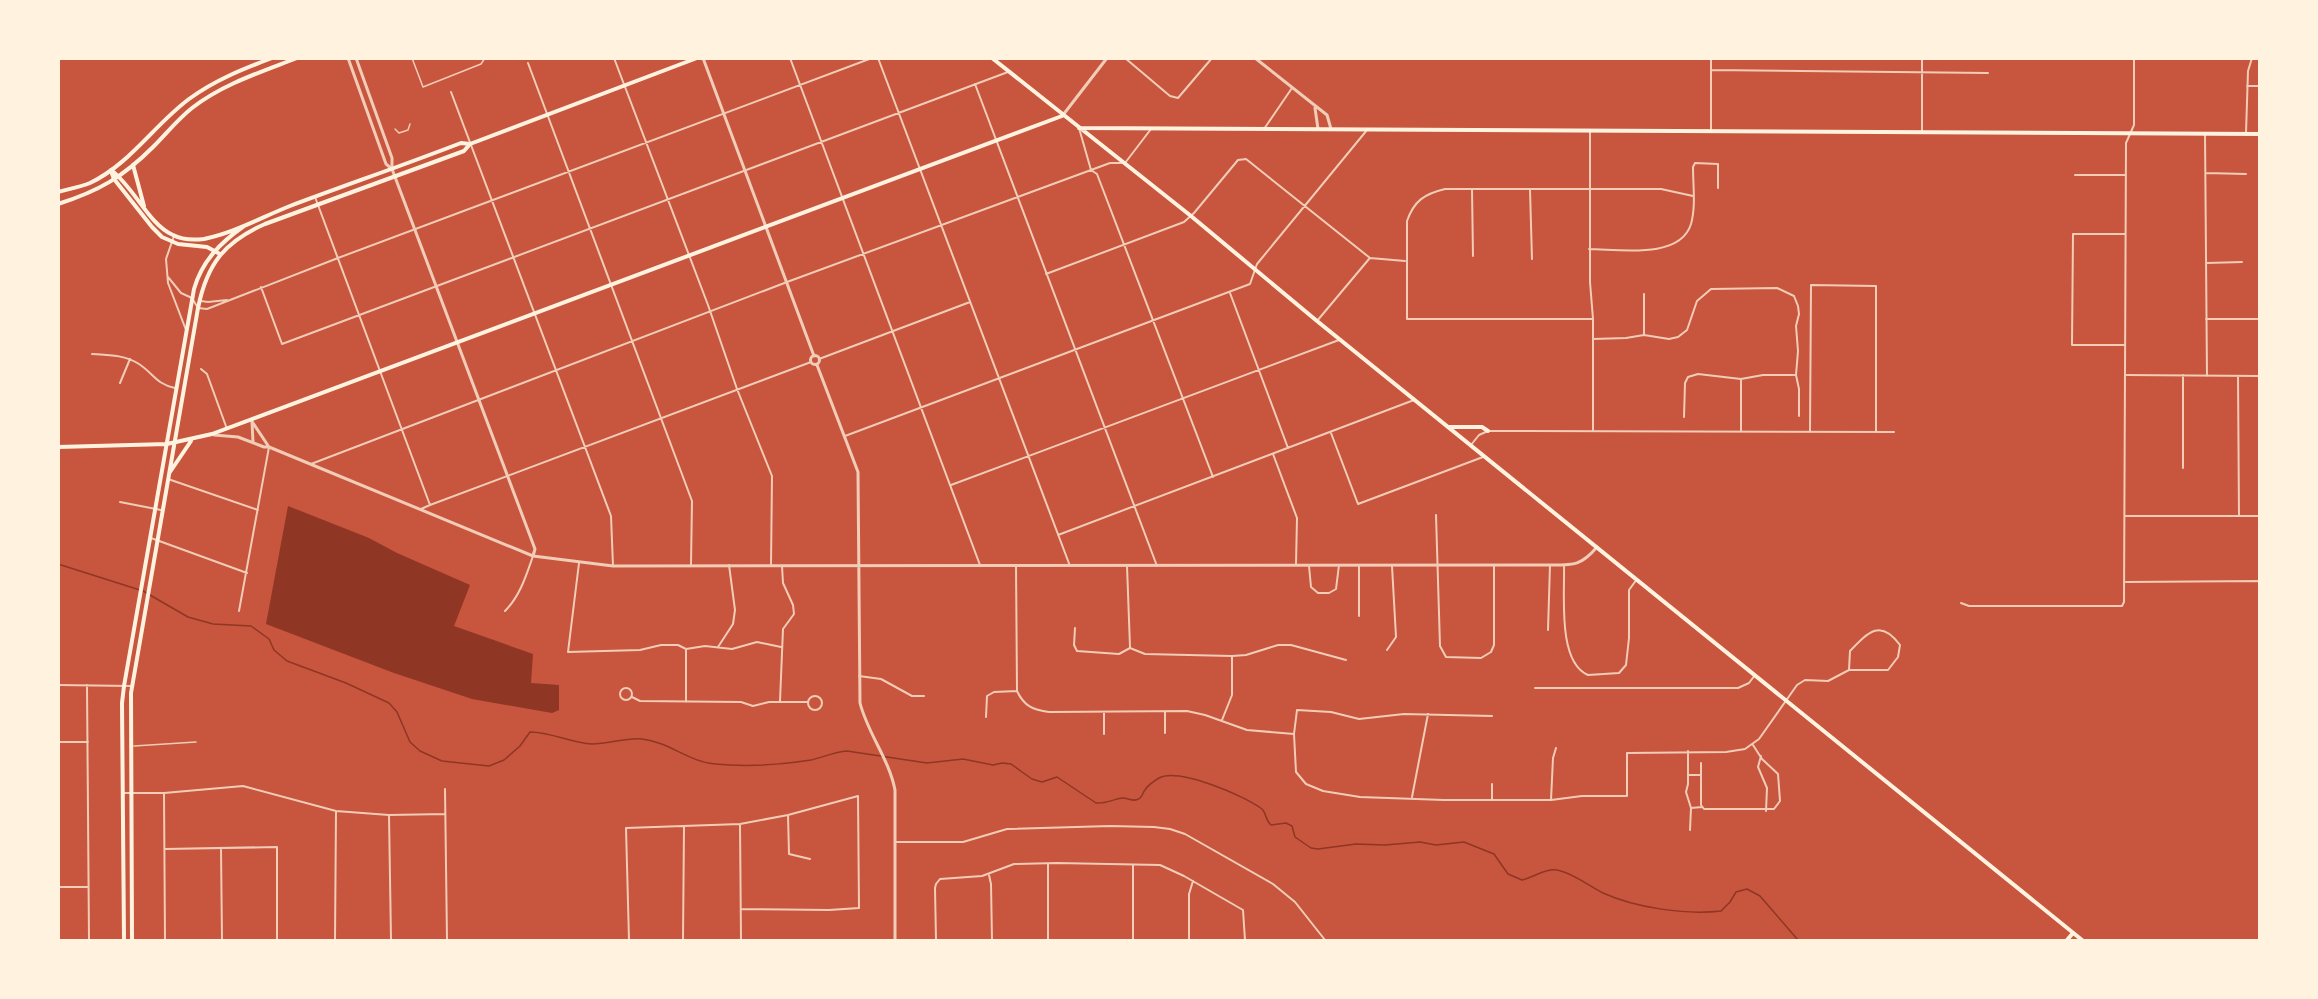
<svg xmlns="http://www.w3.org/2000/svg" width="2318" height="999" font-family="'Public Sans',sans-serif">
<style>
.water{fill:#8f3625}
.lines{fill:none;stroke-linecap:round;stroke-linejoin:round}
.stream{stroke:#8f3625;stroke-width:1.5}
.service{stroke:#f1ccb7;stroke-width:1.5}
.minor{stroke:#f1ccb7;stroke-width:2}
.tertiary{stroke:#f1ccb7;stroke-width:3}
.secondary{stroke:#fff3e0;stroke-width:4}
.primary{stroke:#fff3e0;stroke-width:4}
</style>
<rect width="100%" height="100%" fill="#c8553d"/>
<!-- water -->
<path class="water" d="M288 506 369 538 397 553 470 585 454 626 533 654 531 683 559 685V710L552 713 472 699 394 673 266 624Z"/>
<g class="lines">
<!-- stream -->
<path class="stream" d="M58 564 143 591 188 617 213 624 251 626 269 639 274 650 287 661 346 683 389 703 397 712 410 742 420 751 442 761 489 766 504 760 520 746 530 732C551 732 571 743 592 744 608 744 628 737 642 739 669 742 689 762 715 764 747 767 780 765 811 760 824 757 834 752 847 751L927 763 963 759 993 765 1002 763 1011 764 1032 779 1042 782 1057 777 1096 803C1106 804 1113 799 1123 798 1128 798 1135 803 1140 798 1142 797 1143 792 1145 790 1148 785 1154 781 1159 778 1178 767 1245 796 1262 809 1267 814 1265 820 1271 825L1286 823 1292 826 1295 837 1311 848 1318 849 1356 844 1385 845 1420 842 1436 845 1464 842 1494 854 1508 874 1522 880C1534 877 1546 868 1557 870 1573 873 1589 886 1603 893 1636 908 1686 915 1721 911L1730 902 1736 892 1747 889 1760 896 1798 940"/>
<!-- service -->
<path class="service" d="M412 58 423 87 481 64 485 58
M496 58H497
M395 129 399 133 408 130 410 124
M134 746 196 742"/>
<!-- minor -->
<path class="minor" d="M614 58 708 305 737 389 772 476 771 565
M790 58 980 565
M878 58 1070 566
M1125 58 1170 96 1178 98 1212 58
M528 63 692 501 691 565
M1711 70 1988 73
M975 84 1157 566
M2247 86H2260
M451 92 611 516 613 566
M1079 128 1091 170 1097 174 1213 477
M1264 129 1292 88
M1590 131V282L1593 319V430
M1711 131V58
M1922 131V58
M2246 133 2248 71 2252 58
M2205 134 2207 376
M2206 173 2246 174
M2075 175H2125
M1472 189 1473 256
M1530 190 1532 259
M315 197 430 505 421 509
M174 236 166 259 168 283 186 330
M1589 249C1618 249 1680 260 1691 224 1696 206 1693 186 1693 167L1695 163 1718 164V188
M2207 263 2242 262
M1046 274 1184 222 1194 213 1238 160 1246 159 1370 258 1405 261
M168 277 181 293 192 298 198 308 207 309 338 258 872 58
M261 287 282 344 1008 72
M1230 293 1288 448
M201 301 208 302 227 300
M1593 319H1407V221C1414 201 1424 194 1445 189H1661L1693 196
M2206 319H2259
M1317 321 1369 259
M1644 335V294
M1593 339 1626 338 1644 335 1669 339 1678 337 1687 330 1697 301 1711 289 1777 288 1794 296 1798 306 1799 314 1796 326 1798 351 1796 375
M2125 345H2072L2073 234H2125
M92 354C109 355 125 355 139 364 154 374 156 384 175 388
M819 359 970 302
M201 369 207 374 227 429
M2126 375 2260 376
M2183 375V468
M2238 376 2239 516
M120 383 130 359
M1684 417 1685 383 1688 377 1698 374 1741 379
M1741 431V379L1763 375H1796L1799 389V416
M1810 431 1811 285 1876 286V431
M1331 433 1358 504 1483 457
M845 436 1250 284 1257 264 1367 130
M1471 445 1479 435 1488 431 1894 432
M1273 454 1297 518 1296 564
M311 464 787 282 1110 163H1125L1151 129
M168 479 258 510
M951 485 1339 340
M120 502 161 510
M430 505 811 362
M1436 515 1440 646 1446 657 1481 658 1491 652 1494 645V566
M2126 516H2260
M1058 535 1414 400
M151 538 247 573
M579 563 568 652 640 650 661 645H678L686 649 705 646 732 649 757 642 781 647
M1016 565 1017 691C1024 706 1033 710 1049 712L1187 711 1205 715 1247 730 1294 734
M1564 565C1565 593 1557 662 1588 675L1619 673 1626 665 1629 638V590L1637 579
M1127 566 1130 647
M1309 566 1311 587 1318 593H1329L1336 589 1339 565
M1359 566V616
M2259 581 2260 600
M2126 582 2260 581
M1961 603 1969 606H2122L2124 602 2126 143 2134 125V58
M239 611 269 447
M505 611C520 596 526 576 533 556
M1075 628 1074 645 1077 651 1119 654 1130 648
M1548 630 1550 565
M718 647 733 624 735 610 729 565
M1130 648 1145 654 1232 656 1246 655 1278 645H1291L1346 660
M1387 650 1396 637 1392 566
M859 676 881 679 912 696H924
M58 685 131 686
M87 685 89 940
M620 694a6 6 0 1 1 12 0a6 6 0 1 1-12 0Z
M1535 688H1738L1749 683 1755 675
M808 703a7 7 0 1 1 14 0a7 7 0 1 1-14 0Z
M632 697 640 701 741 702 753 706 769 702H808
M780 701 783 629 794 614 793 605 783 583 782 566
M686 702V649
M1104 712V734
M1165 712V733
M1492 716 1404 714 1359 719 1331 712 1297 710 1294 734 1296 772 1306 784 1323 791 1360 797 1444 800H1551L1582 796H1627V753L1726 752 1745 749 1759 739 1797 685 1805 680 1828 681 1849 670 1850 651C1869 631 1881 619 1900 645L1898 657 1888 670H1849
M986 717 987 696 994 692 1017 691
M1222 720 1232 695V656
M58 742H88
M1688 751V784L1686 792 1691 808 1690 830
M1761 756 1758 767 1767 788 1766 811
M1701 763V805L1704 809H1774L1780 801 1778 774 1762 759 1753 745
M1689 775H1701
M445 789 447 940
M122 793H164L243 786 336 811 389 815 445 814
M164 793 165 940
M1412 797 1428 714
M1492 800V784
M1551 800 1553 758 1556 748
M1691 808 1702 807
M389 815 391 940
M788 815 789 854 810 859
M740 824 741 940
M896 842H963L1007 829 1110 826 1154 827 1170 829 1185 834 1273 884 1295 902 1325 940
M165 849 277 847V940
M221 849 222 940
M989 875 991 884 992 940
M58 887H88
M335 940 336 811
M629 940 626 828 740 824 788 815 858 796 859 908 829 910 741 909
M683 940 684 826
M936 940 935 888 936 884 940 879 982 876 1014 864 1057 863 1160 865 1184 876 1243 910 1245 940
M1048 940V864
M1133 940V865
M1189 940V894L1193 881"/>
<!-- tertiary -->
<path class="tertiary" d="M348 58 386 164 392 169
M356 58 392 158V169L535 549 533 556
M703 58 814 356
M1255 58 1327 115 1331 129
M1315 108 1318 129
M1063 115 1107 58
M810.5 360a4.5 4.5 0 1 1 9 0a4.5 4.5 0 1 1-9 0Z
M817 365 858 472 860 703C868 734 889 759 895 790V940
M251 420 269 447
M252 422 253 442
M214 435 238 437 264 447H269L533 556 613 566 1550 565C1573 565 1581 566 1597 547"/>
<!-- secondary -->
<path class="secondary" d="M992 58 1191 216 1317 321 2082 940
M1079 128 2260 134
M133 165 144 206
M111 170C134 187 149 225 173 235 182 240 194 240 204 239 234 233 262 217 290 206 346 185 404 165 461 143L470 144
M111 171 114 179 152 227 162 237 178 244 207 247 220 254
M1449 427H1482L1488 431
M58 447 167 444 212 434 1062 116
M170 472 191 441
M124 940 122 703 124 686 194 289C202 261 220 243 244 226
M132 940 131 693 198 308C207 264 224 242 265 224L464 151 470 144 697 58
M2067 940 2073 933"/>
<!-- primary -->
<path class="primary" d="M58 192C69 189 80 187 90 183 130 164 154 125 189 99 215 80 243 69 272 58
M58 204C99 191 123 177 153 147 166 134 178 119 192 108 223 84 261 72 297 58"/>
</g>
<!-- border -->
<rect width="2318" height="999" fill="none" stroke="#fff3e0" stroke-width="120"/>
</svg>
